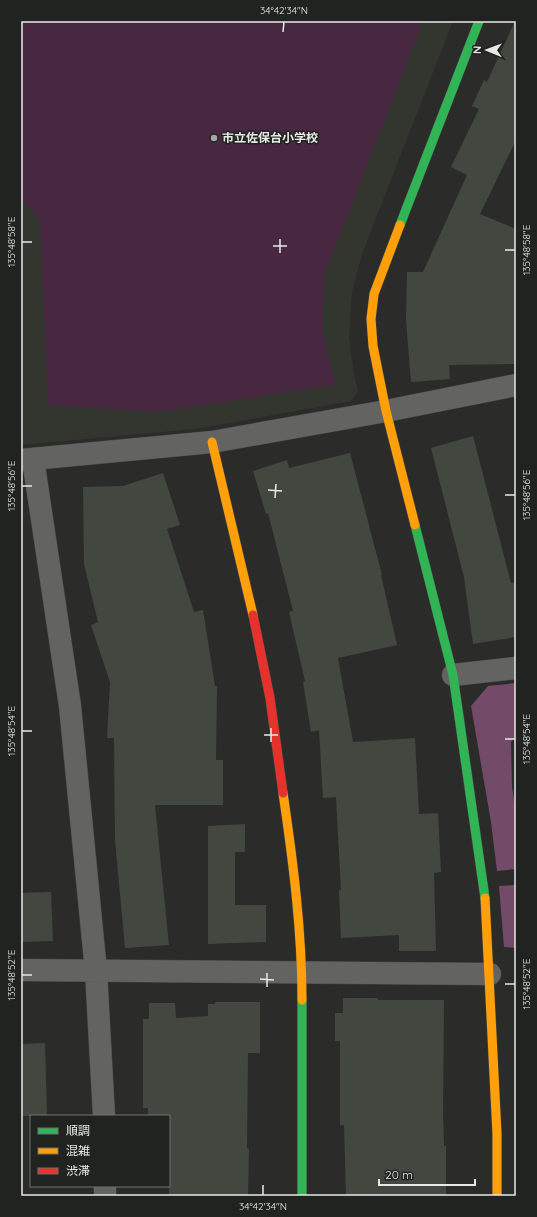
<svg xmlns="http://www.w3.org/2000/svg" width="537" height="1217" font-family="Quicksand,'Noto Sans JP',sans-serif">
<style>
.built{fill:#32362f}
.green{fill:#482841}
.forest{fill:#734a68}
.building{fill:#42483f}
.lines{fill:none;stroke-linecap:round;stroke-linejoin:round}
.street-casing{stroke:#464745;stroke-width:23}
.fast-casing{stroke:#464745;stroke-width:10}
.slow-casing{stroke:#464745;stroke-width:10}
.jam-casing{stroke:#464745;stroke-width:10}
.street{stroke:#636462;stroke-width:22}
.fast{stroke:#30b455;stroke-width:9}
.slow{stroke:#ff9f0a;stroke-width:9}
.jam{stroke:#e5322d;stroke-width:9}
.ticks{fill:none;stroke:#e8e9e7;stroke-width:1.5}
.poi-dot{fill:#a6a7a5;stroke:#212320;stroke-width:1.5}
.labels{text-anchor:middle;stroke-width:3;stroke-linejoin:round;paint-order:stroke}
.poi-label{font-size:12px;font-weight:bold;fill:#e8e9e7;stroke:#212320;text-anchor:start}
.neatline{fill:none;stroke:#e8e9e7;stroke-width:1.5}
.ticks-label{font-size:10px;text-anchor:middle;fill:#e8e9e7}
</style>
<rect width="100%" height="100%" fill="#2b2c2a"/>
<!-- built -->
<path class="built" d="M21 21H453L362 254 352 292 349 337 354 375 358 391 351 401 196 429 21 445Z"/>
<!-- green -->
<path class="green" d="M21 21H423L325 273 322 327 335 385 158 412 48 405 40 219 21 198Z"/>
<!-- forest -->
<path class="forest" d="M516 683V735L511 742 512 787 516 811V869L497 871 491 822 471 706 488 686Z
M516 885V948L504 947 499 886Z"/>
<!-- building -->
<path class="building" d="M515 21 516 140 480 214 516 229V364L449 365 450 379 411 382 406 320 407 272H423L467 175 451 167 479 109 472 106 484 80 487 82Z
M473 436 511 583 516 582V637L473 644 464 577 431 448Z
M350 453 382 575H381L397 645 338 658 353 742 415 738 419 814 438 813 441 872 434 873 436 951H399V935L341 938 339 890H341L336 797 323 798 319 730 311 732 303 682 305 681 289 612 293 611 268 513 266 514 253 471 287 460 289 468Z
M163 473 180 525 167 529 194 612 203 610 215 686H217L216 760H223V805H155L169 945 125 948 115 840 114 738H107L110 682 91 625 98 622 84 564 83 487 123 486Z
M245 824V852H235V905H266V942L208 944V826Z
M51 892 53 941 21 942V893Z
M343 998H378V1000H444L443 1114 444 1146H446V1196H346L344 1125H340V1041H335V1013H343Z
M215 1002H260V1053H248L247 1148 249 1149 248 1196H169V1116H148V1108H143V1019H149V1003H175L176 1018 208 1016V1004H215Z
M45 1043 47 1116H21V1044Z"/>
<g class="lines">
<!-- street casing -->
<g class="street-casing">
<path id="street" d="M33 459 70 706 96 971 104 1116
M21 460 212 442 386 411 516 385
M453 675 516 668
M21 970 490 974
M105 1186V1196"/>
</g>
<!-- fast casing -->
<g class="fast-casing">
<path id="fast" d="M400 225 479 21
M415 525 453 675 485 898
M302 1000V1196"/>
</g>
<!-- slow casing -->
<g class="slow-casing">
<path id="slow" d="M400 225 374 294 371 319 373 346 386 411 415 525
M212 442 253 615
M283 793C293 861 302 931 302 1000
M485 898 497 1134V1196"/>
</g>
<!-- jam casing -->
<g class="jam-casing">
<path id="jam" d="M253 615 270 698 283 793"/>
</g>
<!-- street -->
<use href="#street" class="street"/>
<!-- fast -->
<use href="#fast" class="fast"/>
<!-- slow -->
<use href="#slow" class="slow"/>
<!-- jam -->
<use href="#jam" class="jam"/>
</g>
<!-- ticks -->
<path class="ticks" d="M283 32 284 22M22 242H32M273 246H287M505 250H515M280 253V239M22 486H32M268 490 282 491M505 495H515M275 498 276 484M22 731H32M264 735H278M505 739H515M271 742V728M22 975H32M260 979 274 980M505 984H515M267 987V973M263 1195V1185"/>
<!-- markers -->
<circle class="poi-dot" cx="214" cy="138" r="4"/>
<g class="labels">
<!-- poi labels -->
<g class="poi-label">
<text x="222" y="142">市立佐保台小学校</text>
</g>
</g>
<!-- border -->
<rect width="537" height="1217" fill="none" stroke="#212320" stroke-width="44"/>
<!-- legend -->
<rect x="30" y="1115" width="140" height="72" fill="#212320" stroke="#717270"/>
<rect x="38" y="1128" width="20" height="6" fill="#30b455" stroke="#717270"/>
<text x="66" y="1135" font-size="12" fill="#e8e9e7">順調</text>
<rect x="38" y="1148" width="20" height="6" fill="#ff9f0a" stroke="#717270"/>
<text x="66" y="1155" font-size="12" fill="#e8e9e7">混雑</text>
<rect x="38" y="1168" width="20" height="6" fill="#e5322d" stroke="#717270"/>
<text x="66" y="1175" font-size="12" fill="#e8e9e7">渋滞</text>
<!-- north arrow -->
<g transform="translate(487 50) rotate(271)" stroke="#212320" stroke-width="3" paint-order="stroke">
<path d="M0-3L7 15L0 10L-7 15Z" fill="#e8e9e7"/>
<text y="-6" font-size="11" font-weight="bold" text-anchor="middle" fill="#e8e9e7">N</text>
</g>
<!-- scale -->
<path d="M379 1179v6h96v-6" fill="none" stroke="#e8e9e7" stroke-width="2"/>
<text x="385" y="1179" font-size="12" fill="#e8e9e7" stroke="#212320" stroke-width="3" paint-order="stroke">20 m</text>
<rect x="22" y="22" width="493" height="1173" class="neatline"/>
<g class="ticks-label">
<text x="284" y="14">34°42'34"N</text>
<text transform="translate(11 242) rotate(-90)" y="4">135°48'58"E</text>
<text transform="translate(526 250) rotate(-90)" y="4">135°48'58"E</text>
<text transform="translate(11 486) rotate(-90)" y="4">135°48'56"E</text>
<text transform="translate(526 495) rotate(-90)" y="4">135°48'56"E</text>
<text transform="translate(11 731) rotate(-90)" y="4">135°48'54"E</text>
<text transform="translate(526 739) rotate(-90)" y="4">135°48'54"E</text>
<text transform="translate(11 975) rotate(-90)" y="4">135°48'52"E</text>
<text transform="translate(526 984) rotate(-90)" y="4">135°48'52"E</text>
<text x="263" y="1210">34°42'34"N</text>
</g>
</svg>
